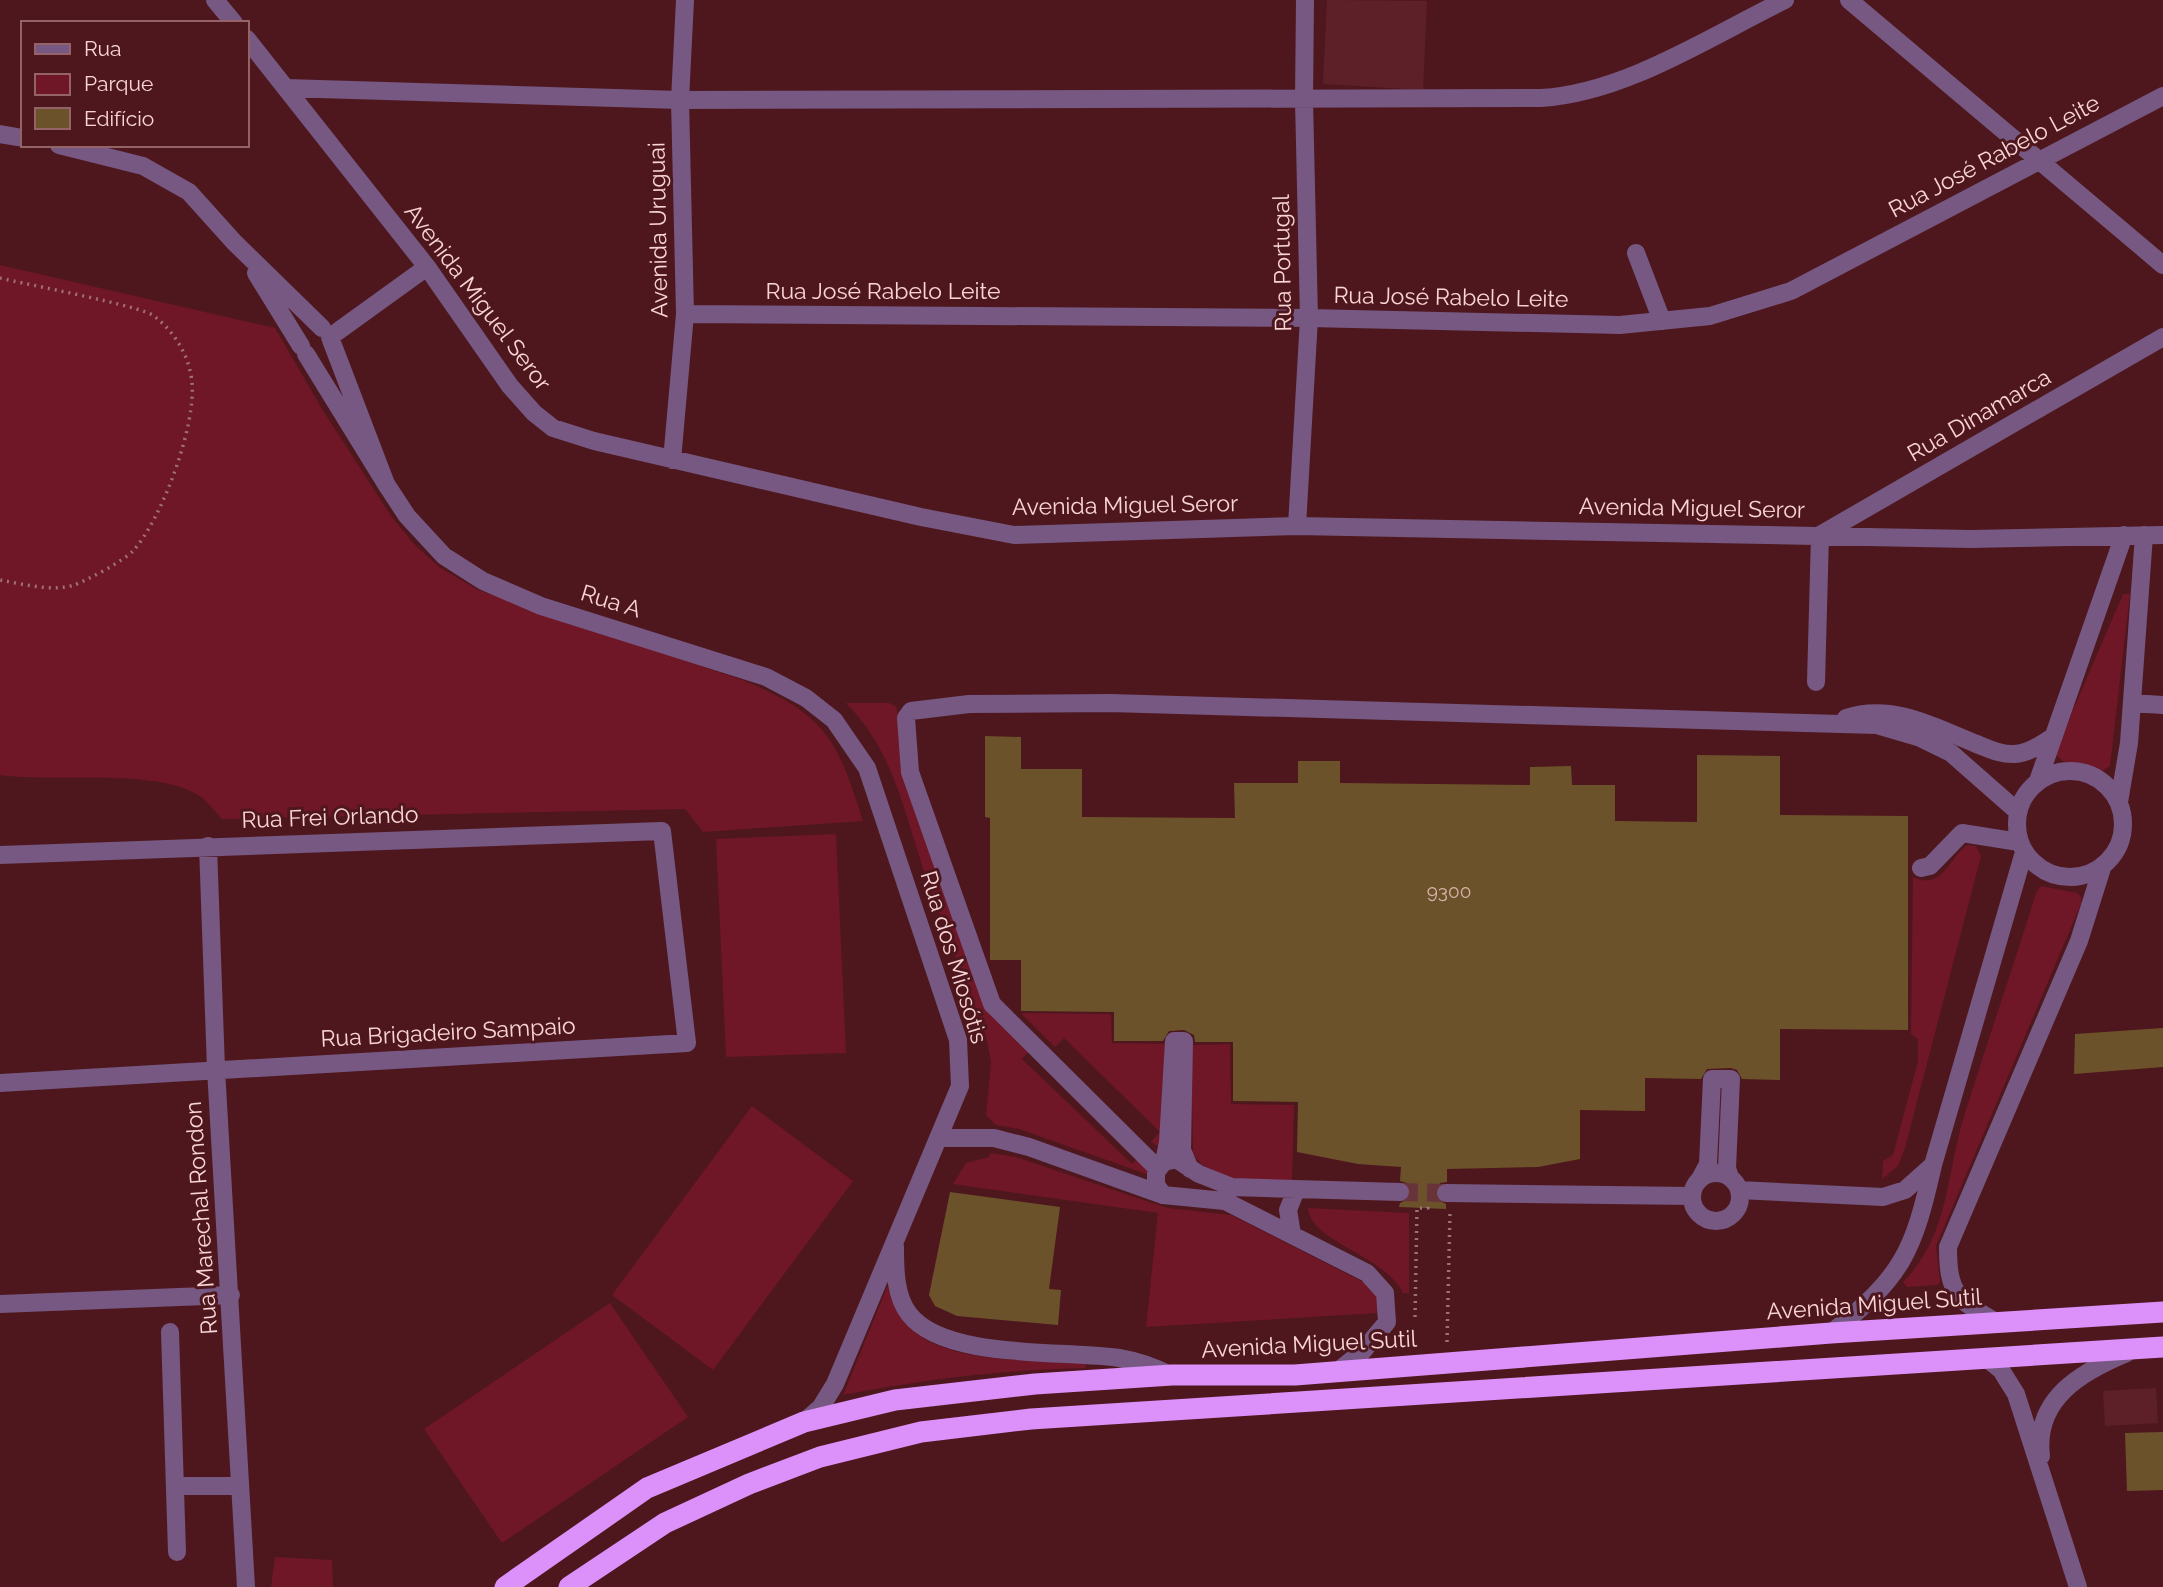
<svg xmlns="http://www.w3.org/2000/svg" width="2163" height="1587" font-family="Raleway,sans-serif">
<style>
.built{fill:#5e2028}
.green{fill:#6f1627}
.building{fill:#6c522a}
.lines{fill:none;stroke-linecap:round;stroke-linejoin:round}
.minor-tunnel{stroke:#68343a;stroke-width:18;stroke-dasharray:18 9;stroke-linecap:butt}
.path{stroke:#9f7075;stroke-width:3.5;stroke-dasharray:2 5;stroke-linecap:butt}
.minor{stroke:#765882;stroke-width:18}
.highway{stroke:#dc91fa;stroke-width:21}
.labels{text-anchor:middle;stroke-width:6;stroke-linejoin:round;paint-order:stroke}
.number-label{font-size:19px;fill:#d6b4ab}
.street-label{font-size:23px;fill:#fad5d6;stroke:#4e171e}
</style>
<rect width="100%" height="100%" fill="#4e171e"/>
<!-- built -->
<path class="built" d="M1327 0 1427 1 1423 90 1323 84Z
M2156 1388 2158 1423 2105 1426 2103 1391Z"/>
<!-- green -->
<path class="green" d="M0 265 275 328 322 409 391 516 414 544 439 567 478 590 745 681C826 715 837 739 863 821L703 832 685 809 222 819C216 813 210 805 204 799 163 766 53 783 0 775Z
M2123 594H2130L2110 766 2102 771 2064 762 2056 755 2057 747Z
M846 703H889L896 707 987 1006 1030 1050 1022 1059 1132 1164 1138 1158 1150 1168 1149 1175 1019 1129 996 1125 986 1115 991 1062 986 1036C964 982 943 926 924 871 904 811 893 750 846 703Z
M836 834 846 1053 726 1057 716 839Z
M1967 845 1976 846 1981 856 1905 1148 1898 1166 1882 1179 1883 1161 1893 1155 1918 1061V1039L1911 1034 1913 877C1942 891 1949 858 1967 845Z
M2041 886 2077 893 2081 897V904L1936 1246 1940 1281 1938 1285 1907 1287 1903 1282C1950 1235 1946 1172 1965 1113 1988 1040 2013 967 2036 893Z
M1021 1013 1111 1014 1112 1043 1169 1044 1166 1143 1159 1147 1151 1142 1160 1132 1064 1038 1055 1047Z
M1230 1044 1231 1104 1294 1105 1292 1180C1259 1179 1211 1186 1193 1153L1191 1045Z
M752 1106 853 1181 713 1370 612 1295Z
M991 1153 1016 1157 1167 1208 1231 1215 1367 1284 1376 1295 1379 1313 1146 1327 1158 1213 953 1184 966 1163 989 1157Z
M1308 1208 1409 1213V1293H1403C1384 1254 1311 1243 1308 1208Z
M888 1285C891 1297 895 1309 902 1319 936 1366 1034 1360 1085 1362L1086 1368C1000 1370 927 1379 843 1395Z
M610 1303 688 1417 502 1543 424 1429Z
M275 1557 332 1560 333 1587H271Z"/>
<!-- building -->
<path class="building" d="M985 736 1021 737V769H1082V817L1235 818 1234 783H1298V761H1340V783L1530 785V767L1571 766 1572 785H1615V821L1697 822V755L1780 756V815L1908 816V1030L1780 1029V1080L1742 1079 1737 1070 1731 1068 1707 1069 1701 1079 1645 1078V1111L1580 1110V1159L1538 1167 1447 1169V1182L1440 1183 1435 1192 1436 1199 1446 1204V1209L1399 1207 1400 1203 1409 1199 1411 1192 1407 1183 1400 1181 1401 1167 1358 1164 1297 1152 1298 1102 1233 1101V1042H1195L1194 1035 1184 1030 1169 1031 1163 1041H1114V1012L1021 1011V960H990V818L985 817Z
M2163 1028V1067L2074 1074 2075 1034Z
M950 1192 1060 1207 1049 1289 1061 1290 1058 1325 957 1316 935 1306 929 1295Z
M2163 1432V1490L2127 1491 2125 1433Z"/>
<g class="lines">
<!-- minor-tunnel -->
<path class="minor-tunnel" d="M1400 1192 1446 1193"/>
<!-- path -->
<path class="path" d="M0 278C24 284 142 306 154 316 175 332 190 357 192 383 196 426 162 519 133 551 125 560 86 581 74 585 52 592 22 584 0 580
M1415 1317 1417 1208H1428V1202
M1447 1342 1450 1213"/>
<!-- minor -->
<path class="minor" d="M215 0 234 23
M1849 0 2163 265
M247 39 427 267 510 386 534 413 553 428 594 441 921 517 1014 535 1297 526 1970 539 2163 535
M286 88 680 100 1541 98C1625 93 1709 37 1785 0
M0 134 23 138
M59 145 143 166 189 192 234 242 322 328
M1636 253 1662 321
M256 273 301 346
M685 314 1309 318 1620 325 1710 316 1791 291 2163 96
M330 337 427 267
M306 354 386 484 331 340
M672 460 685 314 680 100 685 0
M386 484 407 516 444 556 483 581 541 606 766 677 806 698 834 720 867 768 958 1040 960 1086 835 1384 821 1407 804 1422
M1297 526 1309 318 1304 100 1305 0
M1816 682 1820 535 2163 337
M2132 703 2163 705
M1846 718C1891 703 1933 726 1974 743 1987 748 2001 755 2015 754 2029 753 2042 744 2054 736
M2017 824a53 53 0 1 1 106 0a53 53 0 1 1-106 0Z
M2038 781 2124 535
M2119 802 2129 743 2144 535
M208 846 216 1069 246 1587
M0 855 662 831 687 1043 0 1083
M1921 868 1930 866 1962 833 2019 842
M938 1138H994L1029 1147 1163 1195
M1164 1162 1168 1142 1174 1041H1184L1182 1150 1190 1169
M1158 1169 992 1004 910 772 906 718 911 711 969 704 1110 703 1877 725 1918 737 1951 753 2017 811
M1692 1197a24 24 0 1 1 48 0a24 24 0 1 1-48 0Z
M1700 1179 1708 1164 1712 1079H1731L1727 1168 1730 1177
M1739 1190 1883 1197 1905 1190 1933 1165
M1446 1193 1692 1196
M1292 1234 1288 1210 1296 1190
M895 1247C895 1269 895 1296 909 1314 944 1360 1065 1350 1119 1358 1137 1361 1154 1367 1170 1375
M0 1304 231 1295
M1996 1322C1957 1300 1948 1293 1948 1247L2079 941 2102 868
M170 1332 177 1552
M1831 1333C1903 1276 1913 1253 1933 1165L2024 852
M1985 1357 2001 1370 2016 1394 2078 1587
M1338 1371 1363 1351 1387 1322 1385 1293 1367 1273 1225 1201 1163 1195 1156 1185V1172L1164 1162 1176 1159 1199 1174 1232 1187 1400 1192
M2041 1456C2034 1399 2081 1372 2127 1353
M176 1486H240"/>
<!-- highway -->
<path class="highway" d="M505 1587 647 1488 804 1422 895 1400 1035 1384 1172 1375H1295L1831 1333 2163 1312
M569 1587 665 1523 749 1484 820 1457 921 1432 1031 1419 2163 1347"/>
</g>
<g class="labels">
<!-- number labels -->
<g class="number-label">
<text x="1449" y="898">9300</text>
</g>
<!-- street labels -->
<g class="street-label">
<text transform="translate(1994 156) rotate(-28)" y="8">Rua José Rabelo Leite</text>
<text transform="translate(658 230) rotate(-91)" y="8">Avenida Uruguai</text>
<text transform="translate(1282 263) rotate(-91)" y="8">Rua Portugal</text>
<text x="883" y="299">Rua José Rabelo Leite</text>
<text transform="translate(478 297) rotate(53)" y="8">Avenida Miguel Seror</text>
<text transform="translate(1451 297) rotate(1)" y="8">Rua José Rabelo Leite</text>
<text transform="translate(1979 415) rotate(-30)" y="8">Rua Dinamarca</text>
<text transform="translate(1125 505) rotate(-1)" y="8">Avenida Miguel Seror</text>
<text transform="translate(1692 508) rotate(1)" y="8">Avenida Miguel Seror</text>
<text transform="translate(611 601) rotate(17)" y="8">Rua A</text>
<text transform="translate(330 817) rotate(-2)" y="8">Rua Frei Orlando</text>
<text transform="translate(954 957) rotate(73)" y="8">Rua dos Miosótis</text>
<text transform="translate(448 1032) rotate(-3)" y="8">Rua Brigadeiro Sampaio</text>
<text transform="translate(201 1218) rotate(-94)" y="8">Rua Marechal Rondon</text>
<text transform="translate(1874 1304) rotate(-4)" y="8">Avenida Miguel Sutil</text>
<text transform="translate(1309 1344) rotate(-3)" y="8">Avenida Miguel Sutil</text>
</g>
</g>
<!-- legend -->
<rect x="21" y="21" width="228" height="126" fill="#4e171e" stroke="#936368" stroke-width="2"/>
<rect x="35" y="44" width="35" height="10" fill="#765882" stroke="#936368" stroke-width="2"/>
<text x="84" y="56" font-size="21" fill="#fad5d6">Rua</text>
<rect x="35" y="74" width="35" height="21" fill="#6f1627" stroke="#936368" stroke-width="2"/>
<text x="84" y="91" font-size="21" fill="#fad5d6">Parque</text>
<rect x="35" y="108" width="35" height="21" fill="#6c522a" stroke="#936368" stroke-width="2"/>
<text x="84" y="126" font-size="21" fill="#fad5d6">Edifício</text>
</svg>
